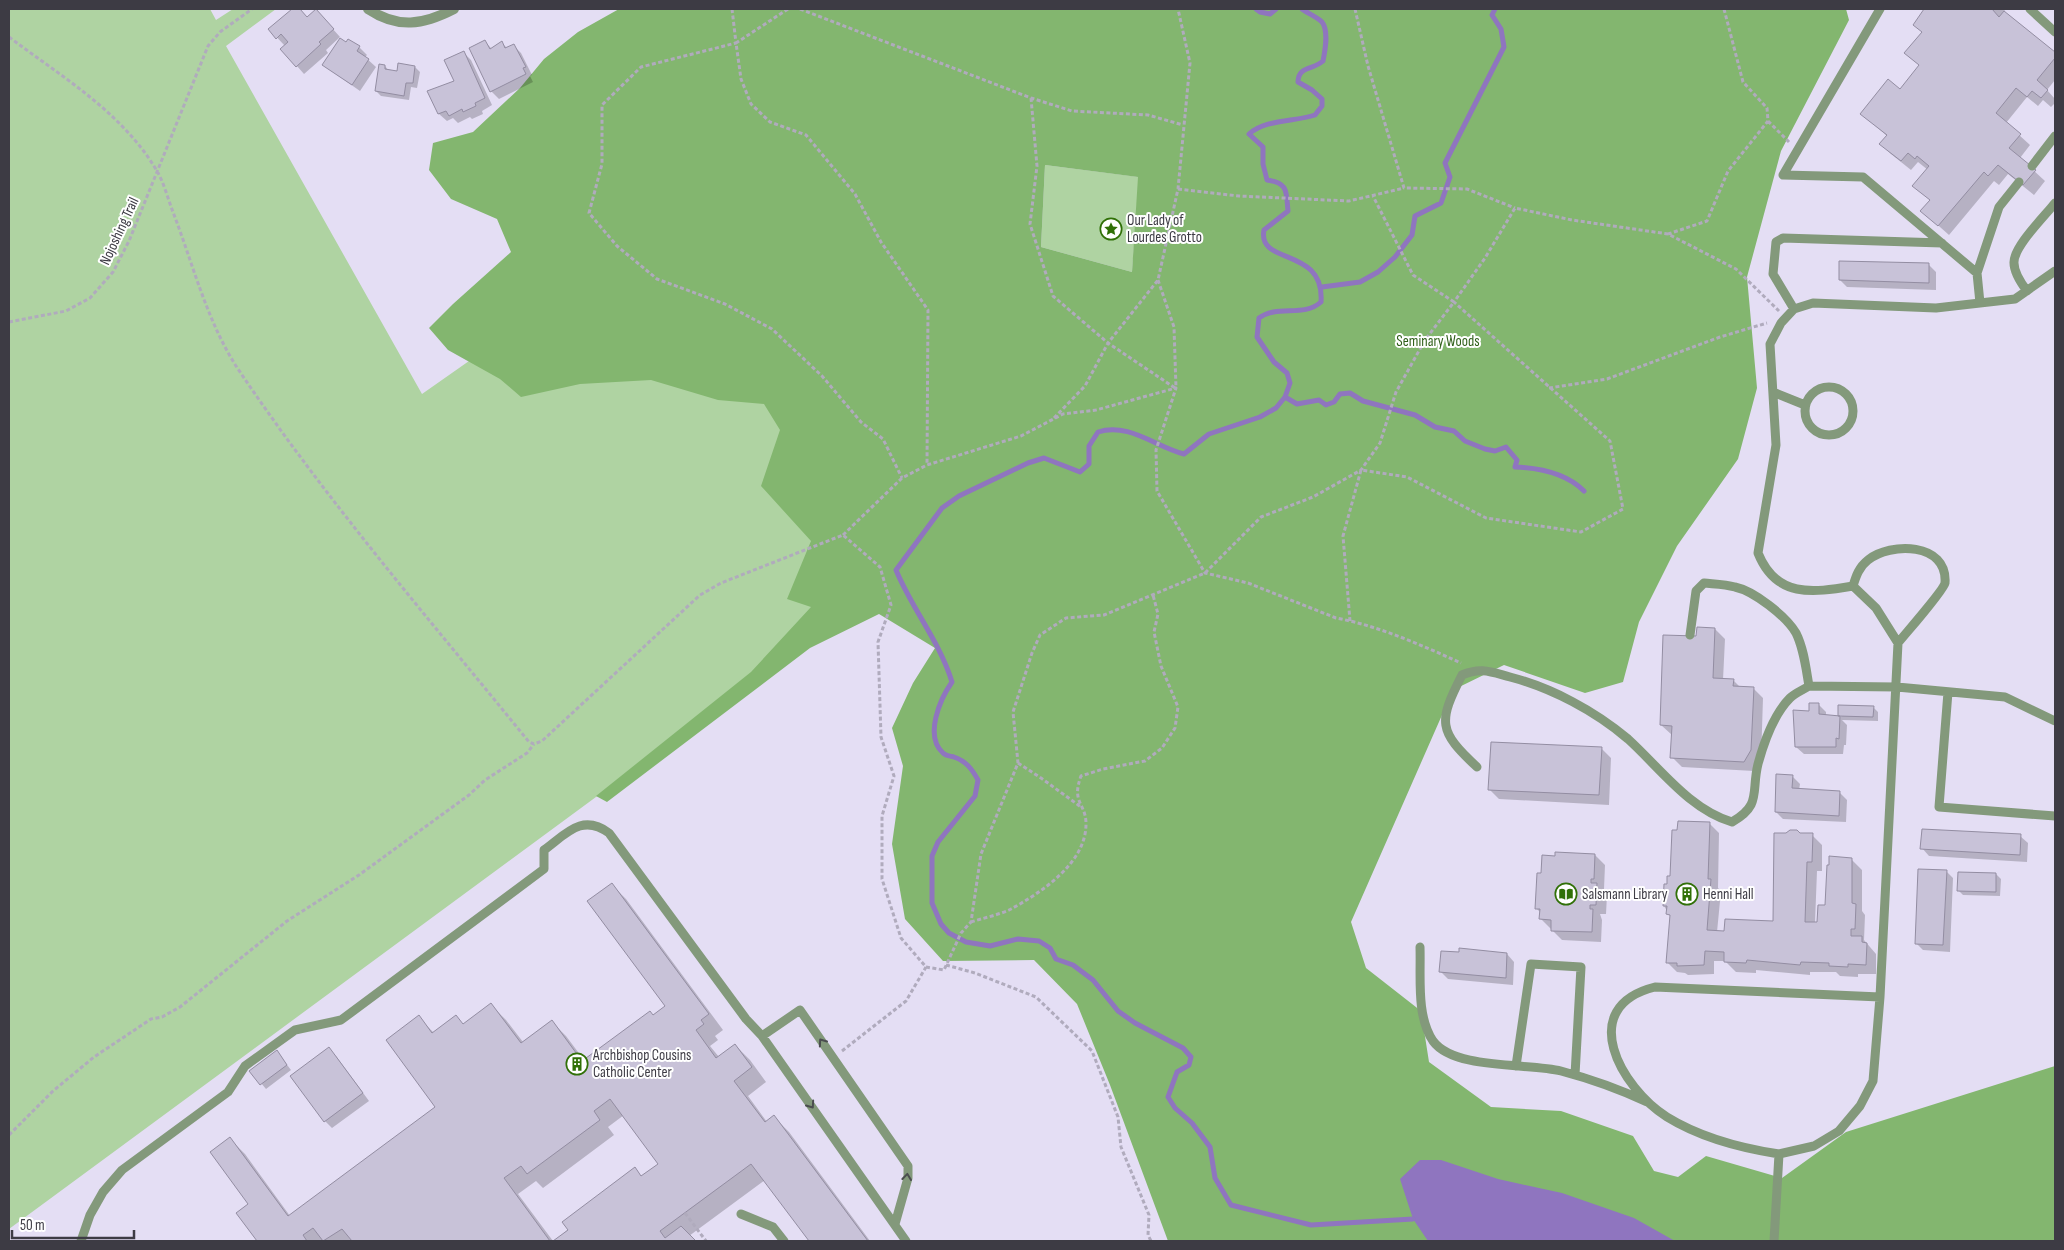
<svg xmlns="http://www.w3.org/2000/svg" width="2064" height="1250" font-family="'Sofia Sans Condensed',sans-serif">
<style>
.green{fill:#afd3a2}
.forest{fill:#83b66f;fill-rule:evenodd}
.water{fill:#8f75bf}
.shadow{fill:#0003}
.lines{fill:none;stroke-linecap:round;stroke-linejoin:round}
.stream{stroke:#8f75bf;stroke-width:5}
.building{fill:#c8c2d8;stroke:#938da2}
.path{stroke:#b0abbd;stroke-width:3;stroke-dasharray:4 2.5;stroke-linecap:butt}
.service{stroke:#83997b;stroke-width:9}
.minor{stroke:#83997b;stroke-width:10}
.oneway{stroke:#4b4e4f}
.labels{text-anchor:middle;stroke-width:4;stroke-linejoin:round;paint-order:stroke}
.poi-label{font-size:15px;fill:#3d3b44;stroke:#fff;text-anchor:start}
.street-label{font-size:15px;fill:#3d3b44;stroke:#fff}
.park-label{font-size:15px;fill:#2f5f19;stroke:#fff}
</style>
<rect width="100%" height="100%" fill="#e4def4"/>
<!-- green -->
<path class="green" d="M9 9H210L216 20 233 9H276L226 46 422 394 563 295 1062 454 9 1229Z
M1045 165 1139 177 1132 272 1041 247Z"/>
<!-- forest -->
<path class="forest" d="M619 9H1846L1849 20 1781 151 1747 277 1757 388 1738 459 1677 546 1639 622 1623 682 1585 693 1504 665 1453 690 1351 922 1366 968 1421 1011 1429 1062 1491 1107 1561 1111 1633 1136 1654 1171 1678 1177 1706 1156 1782 1178 1846 1132 2055 1066V1241H1168L1110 1085 1077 1004 1034 960 943 961 905 919 892 844 903 766 892 728 913 683 935 648 879 614 810 648 607 802 596 796 751 672 811 607 787 599 811 541 761 486 780 430 764 404 718 400 651 380 580 384 521 397 500 379 448 350 429 328 453 304 511 252 497 219 451 199 429 170 433 143 473 132 520 88 544 59 578 32ZM1045 165 1138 177 1132 272 1041 247Z"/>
<!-- water -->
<path class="water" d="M1420 1160H1441L1498 1179 1562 1193 1634 1218 1675 1241H1428L1413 1219 1400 1179Z"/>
<!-- shadow -->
<path class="shadow" d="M294 9H298L307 18H323L340 37 326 50 328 53 304 74 282 49 285 46 269 29Z
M1924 9H2004L2006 14 2055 54V80L2047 90 2055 99V103L2051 107 2043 100 2038 106 2027 97 2006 123 2030 145 2020 158 2045 181 2034 195 2008 174 1999 185 1994 181 1949 235 1922 211 1931 201 1914 186 1928 170 1918 162 1911 170 1891 154 1881 144 1887 136 1862 114 1900 90 1920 66 1906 53 1923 32 1926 11Z
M485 42 492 49 502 43 508 49 514 46 521 53 532 75 530 76 533 82 499 99 491 91Z
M347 44 359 47 367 55 365 57 376 67 360 91 323 65Z
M464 53 471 60 492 105 482 111 483 114 472 119 470 117 458 123 453 118 447 121 439 114 429 92 456 82Z
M399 65 415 67 420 72 417 88 411 87 409 100 381 96 376 91 385 66 389 71 398 72Z
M1929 265 1936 272V290L1847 287 1840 280Z
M1715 629 1725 639 1723 680H1733L1741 688H1753L1763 698 1761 760 1754 771 1682 767 1672 757V735L1661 725 1698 637Z
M1818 704 1826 712V716L1842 717 1839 715 1873 707 1878 712V721L1842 720 1847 725 1846 745H1844L1843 754H1804L1796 747 1810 712Z
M1601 748 1611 758 1609 805 1499 799 1489 789Z
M1792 776 1800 784 1799 790 1839 792 1847 800 1846 822 1783 819 1776 812Z
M1709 823 1719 833 1718 888 1721 891 1717 932 1774 922 1800 835H1812L1822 845V871H1817L1815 923H1818L1851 859 1862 870V911L1865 915 1864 940 1876 954V974H1858V977L1840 976 1836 972H1810V975L1756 970V973L1736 972 1725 961H1714V974L1688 975 1685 973 1677 972 1667 962 1671 917 1664 906 1668 885Z
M2020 836 2028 843 2027 862 1929 856 1922 848Z
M1595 855 1605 865 1604 889H1601L1607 895 1606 914H1600L1602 920 1601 942 1562 940 1541 919V913L1536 908 1542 874Z
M1946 871 1953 878 1950 952 1923 950 1916 943Z
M1996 874 2001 879 2000 896 1963 895 1959 891Z
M611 884 626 899 723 1030 715 1036 718 1040 710 1046 719 1057 735 1045 750 1060 766 1082 748 1096 767 1122 774 1117 789 1132 870 1241H810L765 1180 689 1236 695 1241H555L635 1169 642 1177 660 1164 624 1115 608 1127 614 1135 543 1188 536 1181 518 1194 553 1241H259L238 1213 250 1204 230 1139 245 1154 290 1216 437 1107 418 1017 434 1033 464 1025 491 1005 506 1020 523 1042 551 1021 566 1036 584 1060 667 1006Z
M1507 954 1514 962 1513 985 1448 979 1440 971Z
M336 1056 369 1101 332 1128 325 1121Z
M281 1057 291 1070 266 1089 251 1071Z"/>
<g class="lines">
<!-- stream -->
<path class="stream" d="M1256 9 1260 12 1270 14 1276 9
M1302 9C1307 13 1317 17 1322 22 1329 31 1325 51 1323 61 1313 70 1298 66 1298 82L1312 90 1322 99V106L1315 115C1294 122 1266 119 1249 134L1263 147V164L1267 180C1289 183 1286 192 1288 211L1264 230C1257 266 1325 246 1321 302 1303 318 1278 304 1259 318L1257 337 1274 362 1287 373 1290 383 1285 397 1276 408 1260 417 1209 434 1184 454C1156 447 1128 422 1098 432L1089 446V464L1080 472 1044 458 1028 463 959 496 942 508 896 570C912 609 940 642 952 682 940 699 924 736 943 753 946 756 950 756 954 757 966 761 972 769 978 780L975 796 938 842 932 856V903L941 924 949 933 966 942 990 946 1018 939 1039 941 1050 948 1056 959 1073 965 1093 980 1118 1011 1135 1023 1183 1048 1191 1057 1189 1065 1177 1072 1168 1097 1175 1108 1192 1123 1210 1147 1215 1178 1231 1205 1311 1225 1413 1219
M1322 287 1360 282 1378 272 1395 257 1412 235 1415 216 1441 203 1450 177 1445 163 1504 47 1501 29 1492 15 1495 9
M1285 397 1297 404 1319 400 1326 405 1334 402 1340 394 1350 393 1363 401 1415 415 1435 427 1454 431 1465 441 1485 449 1495 451 1506 447 1517 460 1515 467C1539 468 1566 473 1584 491"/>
</g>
<!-- building -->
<path class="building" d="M292 9H300L307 17 316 9 334 29 319 42 321 44 296 67 280 49 288 42 281 34 276 39 268 29Z
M1924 9H1992L1999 17 2004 11 2055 52V58L2037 80 2048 90 2041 98 2032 91 2027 97 2016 88 1996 113 2021 134 2009 148 2036 170 2023 185 1998 165 1988 176 1984 172 1938 226 1920 211 1930 200 1912 186 1929 166 1917 156 1915 159 1908 153 1901 161 1879 144 1887 135 1860 114 1888 79 1900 89 1919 65 1904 53 1922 32 1913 25Z
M340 38 346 42 348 39 360 46 357 51 369 59 352 85 322 65Z
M485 40 490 49 502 41 505 48 514 44 526 67 523 68 526 74 490 92 469 48Z
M464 51 485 98 475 103 476 106 463 112 462 109 449 116 446 111 438 114 427 91 454 81 444 60Z
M398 63 415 66 413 83H406L404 96 375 91 379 64 385 65V69L397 71Z
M1839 261 1929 263V283L1839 280Z
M1697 627 1715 628 1713 678 1734 679 1733 686 1754 687 1751 750 1744 762 1670 758 1672 726 1660 725 1663 635 1696 636Z
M1809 703H1819V714L1840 716 1839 739 1836 738V747H1795L1793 710 1809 711Z
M1838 705 1874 706 1873 717 1838 716Z
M1491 742 1602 747 1599 795 1488 790Z
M1776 774 1793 775 1792 788 1840 791 1839 816 1775 812Z
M1678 821 1710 822 1708 879H1711L1707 930 1724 931 1725 919 1773 921 1774 833H1786L1790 830H1797L1800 833H1813L1812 862H1807L1805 922H1817L1818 905H1825L1827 865H1829V856L1852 858V903L1856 904 1855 929H1851V936H1862V942L1867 943 1866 965 1848 964V967L1829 966V963L1801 962 1800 965 1747 960 1746 963 1724 962V952L1705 951 1704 965 1677 966V963H1666L1670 915 1666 914 1667 906H1663L1664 884H1667V876H1670L1672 830H1677Z
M1922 829 2021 834 2020 855 1920 849Z
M1555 852 1595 854 1594 879H1591V883H1597L1596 905H1590V909H1593L1592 932 1551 931V920L1539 919 1540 909H1535L1537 873H1541L1542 855 1555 856Z
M1918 869 1947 870 1943 945 1915 944Z
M1958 872 1996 873V892L1957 891Z
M612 883 709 1014 701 1020 704 1024 696 1030 716 1058 735 1044 752 1067 734 1081 765 1122 774 1115 868 1241H809L751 1164 660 1231 665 1238 681 1226 696 1241H553L568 1230 562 1222 635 1167 641 1176 658 1164 610 1099 594 1111 600 1120 527 1174 521 1166 504 1178 550 1241H352L342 1229 323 1241 313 1228 303 1235 307 1241H257L236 1213 248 1204 210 1152 230 1137 288 1216 435 1107 386 1040 419 1015 432 1033 456 1015 463 1024 491 1003 521 1043 552 1020 582 1061 650 1011 653 1015 665 1006 587 901Z
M1459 948 1507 953 1506 978 1439 972 1441 951 1459 952Z
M329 1047 363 1093 324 1122 290 1076Z
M277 1050 287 1065 260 1085 249 1071Z"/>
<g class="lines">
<!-- path -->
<path class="path" d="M732 9 736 43 641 67 602 105V164L589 213 617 246 657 279 725 304 772 329 822 376 861 422 883 439 902 478
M788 9 736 43 741 79 751 104 770 122 806 135 855 194 881 242 928 310 927 465
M800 9 1031 98 1072 111 1148 115 1183 125
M1355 9 1368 66 1404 188 1467 189 1515 208
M1724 9 1743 82 1767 108 1768 121 1728 171 1707 221 1668 234 1736 269 1779 311
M9 37C62 77 122 112 157 171 164 183 168 199 173 212 193 264 207 322 238 369 326 500 430 620 529 742L534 744 542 741 700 595 721 583 843 535 880 567 891 605 878 642 881 737 894 776 882 816V879L901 938 926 967 944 970 961 933 971 922 981 854 1018 763 1013 712 1032 653 1040 635 1066 618 1104 615 1205 573 1261 517 1313 497 1361 470 1380 443 1396 392 1425 340 1454 302 1413 275 1373 196
M1031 98 1037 166 1030 224 1053 296 1108 343 1175 388
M1768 121 1789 142
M1178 189 1239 196 1349 201 1404 188
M1158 280 1174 327 1176 388
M9 322 66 311 90 298 113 272 129 241 208 46 220 32 252 9
M1549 388 1607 379 1720 337 1767 323
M1054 418 1085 386 1108 343 1158 280 1178 189 1190 63 1178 9
M843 535 902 478 927 465 1021 436 1063 414 1096 410 1176 388 1156 450 1157 491 1205 573 1248 583 1336 618C1379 626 1421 645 1461 663
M1350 621 1343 536 1361 470 1407 477 1486 518 1581 532 1623 509 1610 441 1454 302 1485 258 1515 208 1572 220 1668 234
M1018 763 1041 778 1081 807
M971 922C983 918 999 915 1011 909 1042 892 1086 863 1086 824 1086 803 1071 803 1081 776L1103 769 1145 761 1162 748 1175 728 1178 707 1161 666 1154 632 1158 614 1153 595
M946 965 975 973 1036 997 1092 1051 1118 1117 1121 1147 1149 1215 1148 1235 1151 1241
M842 1051 906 1001 926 967
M9 1135 53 1091 94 1057 151 1019 162 1017 180 1007 287 921 359 875 469 795 485 780 527 753 534 744
M685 1213 706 1241"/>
<!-- service -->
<path class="service" d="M1880 9 1783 175 1863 177 1977 273
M2030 9 2055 32
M2032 166 2055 136
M2027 291C2021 283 2014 273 2014 263 2013 247 2045 216 2055 203
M1980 303 1977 273 1999 207 2019 182
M1794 309 1773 274 1776 242 1783 238 1942 243
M1805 411a24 24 0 1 1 48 0a24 24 0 1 1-48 0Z
M1773 392 1805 405
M1690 635 1696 591 1704 583C1714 584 1725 584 1735 587 1754 591 1786 616 1796 633 1804 649 1806 669 1809 686L1897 687 2005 697 2055 721
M1898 643 1876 608 1853 586C1812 593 1776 598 1758 553L1776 445 1770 344 1781 323 1794 309 1813 303 1936 308 2015 299 2055 271
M1948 692 1939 807 2055 816
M1477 767C1438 731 1438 722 1462 675 1481 667 1491 672 1510 677 1552 688 1595 711 1628 739 1660 768 1689 809 1732 822 1762 805 1751 792 1758 764 1764 742 1774 714 1790 698 1795 693 1803 690 1809 686
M1420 947C1421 976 1416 1016 1433 1041 1454 1070 1529 1063 1561 1071 1591 1079 1619 1089 1647 1102
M762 1036 800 1010 908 1166V1178L895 1224
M1516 1066 1531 964 1581 967 1575 1075
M1779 1154C1740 1148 1701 1138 1667 1117 1621 1088 1575 1007 1655 987L1880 997
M741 1214 773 1227 784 1241
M81 1241 90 1215 103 1192 122 1170 228 1092 245 1066 295 1030 341 1020 544 869V850C566 834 582 813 609 833L746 1019 762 1036 906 1241
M1774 1241 1779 1154 1814 1146 1839 1131 1860 1106 1873 1081 1880 997 1898 643C1906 633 1944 590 1945 583 1948 542 1890 542 1868 560 1859 567 1856 576 1853 586"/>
<!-- minor -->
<path class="minor" d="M368 9C398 29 423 25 454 9"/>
</g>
<!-- one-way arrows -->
<defs><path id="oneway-chevron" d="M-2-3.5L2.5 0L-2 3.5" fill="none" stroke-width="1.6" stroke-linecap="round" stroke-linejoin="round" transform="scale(1.25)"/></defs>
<g class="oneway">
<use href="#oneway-chevron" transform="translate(822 1042) rotate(-125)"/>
<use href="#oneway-chevron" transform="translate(811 1105) rotate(55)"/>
<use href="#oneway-chevron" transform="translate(907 1177) rotate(-83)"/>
</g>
<!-- icons -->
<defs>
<g id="sight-ring" transform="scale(1.125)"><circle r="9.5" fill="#fff" stroke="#307007" stroke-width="1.5"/><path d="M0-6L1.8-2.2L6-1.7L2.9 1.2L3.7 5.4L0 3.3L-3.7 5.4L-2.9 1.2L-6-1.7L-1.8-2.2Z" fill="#307007"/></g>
<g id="library-ring" transform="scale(1.125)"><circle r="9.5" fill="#fff" stroke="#307007" stroke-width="1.5"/><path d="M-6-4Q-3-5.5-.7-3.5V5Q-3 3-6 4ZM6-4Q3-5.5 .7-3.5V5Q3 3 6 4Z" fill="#307007"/></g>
<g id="building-ring" transform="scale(1.125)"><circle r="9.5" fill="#fff" stroke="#307007" stroke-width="1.5"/><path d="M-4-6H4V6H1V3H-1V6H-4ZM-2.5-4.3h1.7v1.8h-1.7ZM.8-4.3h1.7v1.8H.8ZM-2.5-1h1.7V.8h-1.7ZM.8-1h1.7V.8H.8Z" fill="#307007"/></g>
</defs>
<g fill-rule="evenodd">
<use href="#sight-ring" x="1111" y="229"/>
<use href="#library-ring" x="1566" y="894"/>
<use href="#building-ring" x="1687" y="894"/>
<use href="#building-ring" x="577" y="1064"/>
</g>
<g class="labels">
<!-- poi labels -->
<g class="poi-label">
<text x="1127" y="225">Our Lady of<tspan x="1127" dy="17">Lourdes Grotto</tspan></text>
<text x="1582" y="899">Salsmann Library</text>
<text x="1703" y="899">Henni Hall</text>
<text x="593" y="1060">Archbishop Cousins<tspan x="593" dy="17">Catholic Center</tspan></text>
</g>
<!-- street labels -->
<g class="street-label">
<text transform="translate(119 231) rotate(-65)" y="5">Nojoshing Trail</text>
</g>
<!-- park labels -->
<g class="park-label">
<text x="1438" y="346">Seminary Woods</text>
</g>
</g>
<!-- border -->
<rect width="2064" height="1250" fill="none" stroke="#3d3b44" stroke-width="20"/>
<!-- scale -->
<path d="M12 1230v8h122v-8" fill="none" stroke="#3d3b44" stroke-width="2.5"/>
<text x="20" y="1230" font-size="15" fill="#3d3b44" stroke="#ffffff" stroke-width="4" paint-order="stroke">50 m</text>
</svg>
